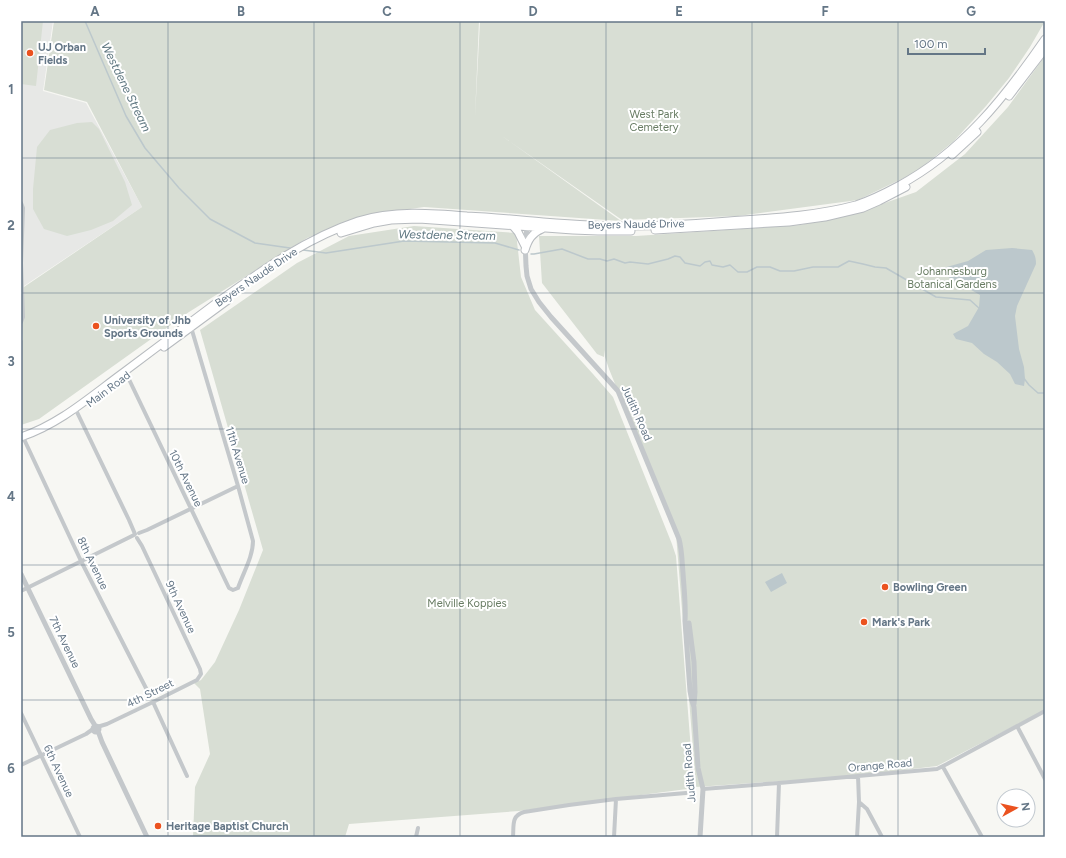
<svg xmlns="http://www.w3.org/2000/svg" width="1066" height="858" font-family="Figtree,sans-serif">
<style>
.built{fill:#e7e8e6}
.green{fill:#d8ded4}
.water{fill:#bcc8cc}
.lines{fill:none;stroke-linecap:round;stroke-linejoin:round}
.stream{stroke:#bcc8cc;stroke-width:1.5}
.primary-casing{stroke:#b7bbbf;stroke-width:9}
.minor{stroke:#c4c8cb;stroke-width:4}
.tertiary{stroke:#c4c8cb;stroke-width:5}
.primary{stroke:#fff;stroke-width:7}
.grid{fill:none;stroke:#647686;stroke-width:1;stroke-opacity:0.55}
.poi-dot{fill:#eb521f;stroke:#fff;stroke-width:1.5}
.labels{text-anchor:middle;stroke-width:4;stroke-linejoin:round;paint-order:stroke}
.poi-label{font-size:11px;font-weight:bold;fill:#647686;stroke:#fff;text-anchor:start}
.park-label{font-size:11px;fill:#687c63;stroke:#fff}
.street-label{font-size:11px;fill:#647686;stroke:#fff}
.water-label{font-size:12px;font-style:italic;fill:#607882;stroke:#fff}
.neatline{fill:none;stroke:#647686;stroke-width:1.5}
.grid-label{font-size:13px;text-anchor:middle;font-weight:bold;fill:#647686}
</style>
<rect width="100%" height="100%" fill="#f7f7f3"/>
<!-- built -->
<path class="built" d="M21 21H53L43 91 86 103 142 207 21 288 23 204 22 183 21 182Z"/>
<!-- green -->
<path class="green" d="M21 21H43L36 86 21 84Z
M54 21H479L475 117 480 21H1045L1030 47 1009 78 986 106 954 141 916 172 858 200 738 216 622 220 502 136 621 221 424 207 368 215 343 223 307 238 189 312 159 245 189 312 39 419 21 425V341L23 340 21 289 142 207 87 102 44 90Z
M1045 56V710L937 766 855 776 696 787 676 534 609 369 605 357V350L604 357 597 354 542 283 539 236H636L800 225 833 218 865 210 916 192 965 154 1008 107Z
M92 122 99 129 125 182 132 205 113 221 91 230 67 236 44 229 33 209V189L37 147 50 130 77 123Z
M414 226 516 233 521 277 535 310 593 374 613 397 672 544 676 556 693 777 687 789 519 811 349 824 345 837H193L195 787 210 754 200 689 194 683 201 680 215 662 239 610 263 550 200 330 297 263 349 236Z"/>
<!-- water -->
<path class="water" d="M1012 248 1032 250C1035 255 1036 258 1036 264L1017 306 1015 316 1019 349 1024 367 1025 379 1024 386 1015 384 1010 374 997 362 984 354 972 343 956 339 953 334 968 326 979 307 980 295 936 270 968 261 986 250Z
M782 573 787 583 771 592 765 582Z"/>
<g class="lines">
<!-- stream -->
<path class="stream" d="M85 21 126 116 145 148 179 188 210 219 255 243 290 248
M303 250 326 253 404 241 495 243 519 250
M531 254H534L562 249 588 259H600L607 261 614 259 625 263 630 262 648 264 668 259 675 256 680 257 685 263 700 266 705 262 710 261 712 265 723 267 730 265 738 272H747L757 267H770L780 271H794L813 267H838L849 261 863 264 875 267 886 268 936 297 970 300 980 309
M1023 377 1029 385 1038 393H1045"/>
<!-- primary casing -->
<g class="primary-casing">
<path id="primary" d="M1009 96 1045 49
M952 155 977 132
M512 225 518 232 525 246
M655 230 789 222 825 217 863 208 879 201 906 187
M341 233 374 223 391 220 419 219 573 230 598 231H631
M525 250C528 240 532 233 542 229
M164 347 228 300
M21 437C60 424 91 396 124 372 153 350 183 328 212 306 258 273 304 239 358 221 393 210 431 213 467 216 493 217 518 220 543 222 570 224 597 226 624 226 659 226 694 224 729 221 771 218 815 216 856 205 871 200 885 193 898 186 962 152 1005 97 1045 39"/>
</g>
<!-- minor -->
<path class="minor" d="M21 203 23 208 21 263 23 317 21 322
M125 371 229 588 233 590 238 588C243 573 253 557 253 541L238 486 191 327
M75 408 129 520 135 534
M23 437 81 561 150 696
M139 533 147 530 238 486
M21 591 134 535
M153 702 187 776
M21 713 80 837
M1017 726 1045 779
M97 727 107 724 153 702 197 680 201 674 200 669 142 546 137 538
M21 765 86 734 93 729
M943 767 982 837
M703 789 779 783 937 769 947 764 1045 711
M859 802 867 809 882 837
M416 837 418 828
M513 837C514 825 511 816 524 812L569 805 616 799 686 793
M614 837 616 799
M777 837 779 783
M857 837 859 802 858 776"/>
<!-- tertiary -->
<path class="tertiary" d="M528 223 525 241 526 266 527 276 531 289 539 302 551 317 618 391 679 539C682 550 682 562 683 573 684 589 686 605 685 621L690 691 692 701 694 707 698 768 703 789 700 837
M21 574 91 719 96 727
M689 623 694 662 695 692 694 704
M93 729a3 3 0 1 1 6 0a3 3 0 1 1-6 0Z
M98 731 102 742 147 837"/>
<!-- primary -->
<use href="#primary" class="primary"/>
</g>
<!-- grid -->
<path class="grid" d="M168 21V837M314 21V837M460 21V837M606 21V837M752 21V837M898 21V837M21 158H1045M21 293H1045M21 429H1045M21 565H1045M21 700H1045"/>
<!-- markers -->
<g class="poi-dot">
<circle cx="30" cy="53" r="4"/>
<circle cx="96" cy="326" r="4"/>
<circle cx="885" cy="587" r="4"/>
<circle cx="864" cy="622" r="4"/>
<circle cx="158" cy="826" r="4"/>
</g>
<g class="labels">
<!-- poi labels -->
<g class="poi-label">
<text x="38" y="51">UJ Orban<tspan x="38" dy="13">Fields</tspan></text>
<text x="104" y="324">University of Jhb<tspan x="104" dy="13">Sports Grounds</tspan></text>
<text x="893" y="591">Bowling Green</text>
<text x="872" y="626">Mark's Park</text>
<text x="166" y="830">Heritage Baptist Church</text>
</g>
<!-- park labels -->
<g class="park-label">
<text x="654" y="118">West Park<tspan x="654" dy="13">Cemetery</tspan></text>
<text x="952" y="275">Johannesburg<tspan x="952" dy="13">Botanical Gardens</tspan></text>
<text x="467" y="607">Melville Koppies</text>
</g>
<!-- street labels -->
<g class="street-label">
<text transform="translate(636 224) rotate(-1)" y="4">Beyers Naudé Drive</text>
<text transform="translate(256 277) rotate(-34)" y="4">Beyers Naudé Drive</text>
<text transform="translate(108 389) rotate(-37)" y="4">Main Road</text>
<text transform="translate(637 413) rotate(66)" y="4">Judith Road</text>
<text transform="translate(238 455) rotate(73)" y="4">11th Avenue</text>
<text transform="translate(186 478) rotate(64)" y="4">10th Avenue</text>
<text transform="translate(93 563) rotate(64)" y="4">8th Avenue</text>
<text transform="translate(181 607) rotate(65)" y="4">9th Avenue</text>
<text transform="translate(65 642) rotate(64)" y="4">7th Avenue</text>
<text transform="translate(150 693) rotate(-26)" y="4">4th Street</text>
<text transform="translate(880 765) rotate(-5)" y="4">Orange Road</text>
<text transform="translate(59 771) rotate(65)" y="4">6th Avenue</text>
<text transform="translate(689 773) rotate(-95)" y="4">Judith Road</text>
</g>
<!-- water labels -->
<g class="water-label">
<text transform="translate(126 87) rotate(64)" y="4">Westdene Stream</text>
<text transform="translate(447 235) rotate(1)" y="4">Westdene Stream</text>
</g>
</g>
<!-- border -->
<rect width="1066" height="858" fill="none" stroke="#ffffff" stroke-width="44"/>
<!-- north arrow -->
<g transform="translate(1016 808) rotate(82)"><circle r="19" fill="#ffffff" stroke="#c1c8cf"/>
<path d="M0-3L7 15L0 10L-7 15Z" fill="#eb521f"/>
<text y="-6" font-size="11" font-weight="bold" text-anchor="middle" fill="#647686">N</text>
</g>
<!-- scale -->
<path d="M908 48v6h77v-6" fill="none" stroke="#647686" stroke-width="2"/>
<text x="914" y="48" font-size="12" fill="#647686" stroke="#ffffff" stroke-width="3" paint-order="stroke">100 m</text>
<rect x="22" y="22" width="1022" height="814" class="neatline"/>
<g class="grid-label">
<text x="95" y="16">A</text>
<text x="241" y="16">B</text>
<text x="387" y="16">C</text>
<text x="533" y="16">D</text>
<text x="679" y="16">E</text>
<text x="825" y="16">F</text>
<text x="971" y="16">G</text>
<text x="11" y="94">1</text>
<text x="11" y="230">2</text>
<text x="11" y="366">3</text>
<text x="11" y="501">4</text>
<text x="11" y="637">5</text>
<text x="11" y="773">6</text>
</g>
</svg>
